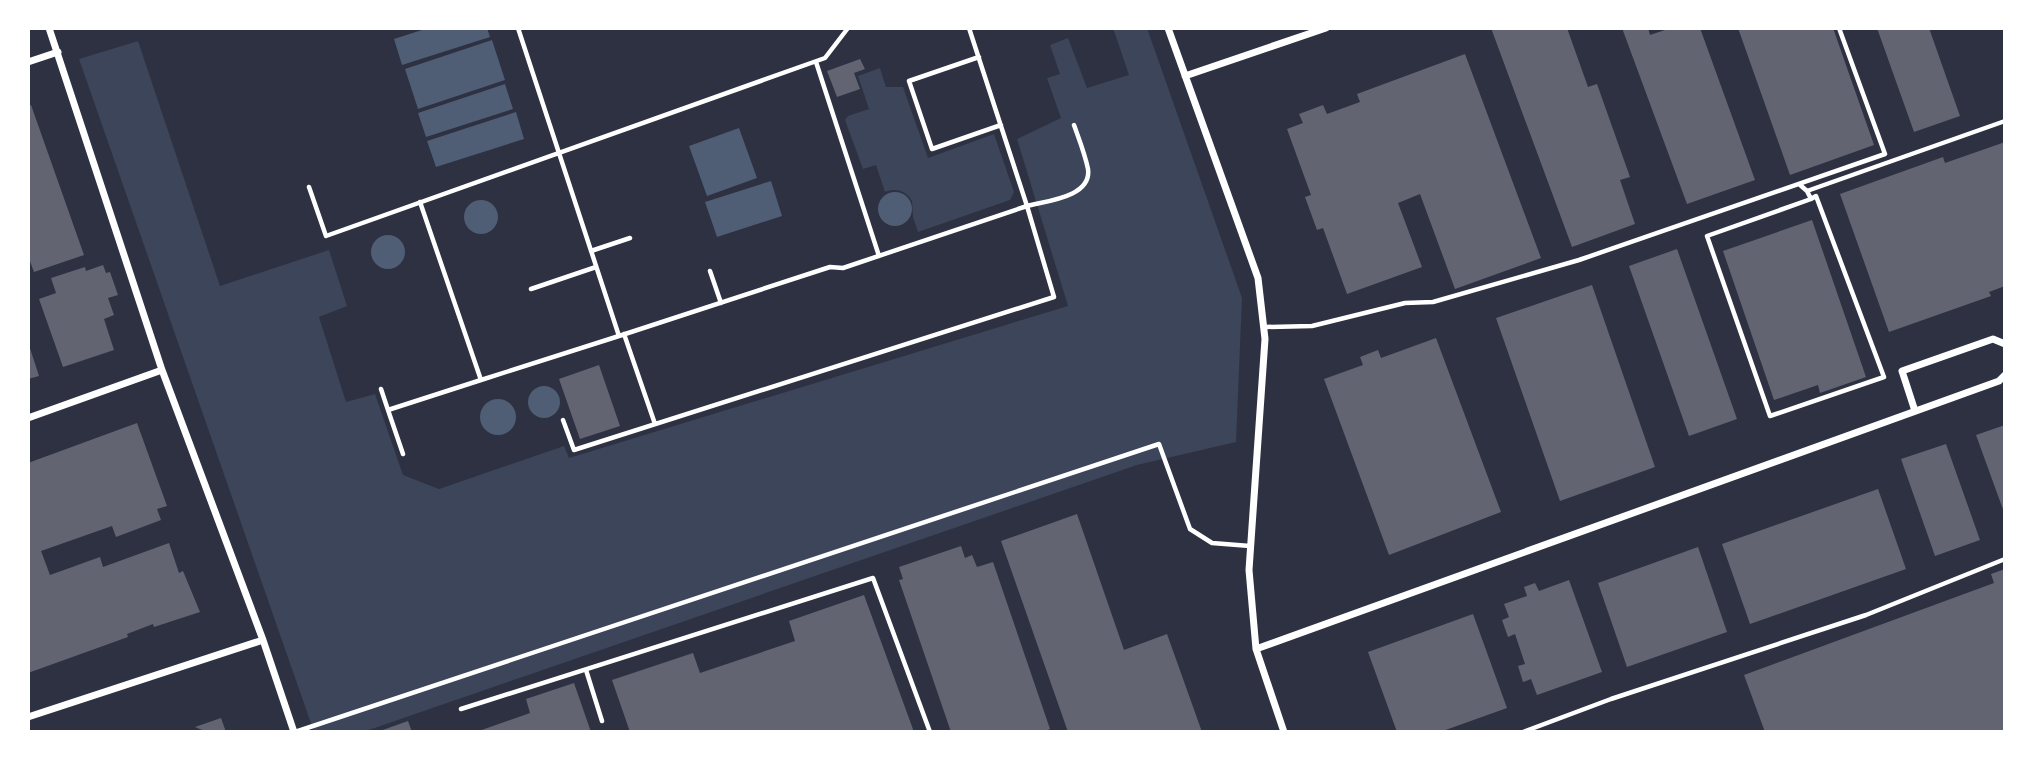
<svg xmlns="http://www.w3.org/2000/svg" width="2033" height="760" font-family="Roboto,sans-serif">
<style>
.green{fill:#3c4559}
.water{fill:#4f5d75}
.building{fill:#626471}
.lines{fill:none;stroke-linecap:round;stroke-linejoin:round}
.service{stroke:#fff;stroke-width:4.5}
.minor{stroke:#fff;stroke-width:7}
</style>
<rect width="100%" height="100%" fill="#2d3142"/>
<!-- green -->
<path class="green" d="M1113 28H1147L1242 298 1236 442 1137 465 363 732H314L79 59 138 41 220 286 329 250 347 306 319 317 346 402 375 394 403 475 439 489 564 446 569 458 1068 306 1017 139 1061 118 1047 78 1060 74 1050 45 1068 38 1087 88 1129 75Z
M880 68 886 87H903L928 158 994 134 1014 192 1010 200 918 232 913 217 912 201C905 190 896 188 885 192L876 165 863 169 845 120 848 116 869 109 858 76Z"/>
<!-- water -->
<path class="water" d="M428 28H487L490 37 402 65 394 39Z
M492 40 505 80 418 109 405 69Z
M505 84 513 109 426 137 418 113Z
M516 112 524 139 436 167 427 141Z
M739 128 757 178 707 196 689 146Z
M771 181 782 216 717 237 705 202Z
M878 209a17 17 0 1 1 34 0a17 17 0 1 1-34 0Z
M464 217a17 17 0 1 1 34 0a17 17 0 1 1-34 0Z
M371 252a17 17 0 1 1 34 0a17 17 0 1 1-34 0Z
M528 402a16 16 0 1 1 32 0a16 16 0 1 1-32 0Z
M480 417a18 18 0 1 1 36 0a18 18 0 1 1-36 0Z"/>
<!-- building -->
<path class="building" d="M1491 28H1567L1588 87 1597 84 1630 177 1620 180 1635 224 1572 247Z
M1622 28H1648L1650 35 1671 28H1700L1755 180 1687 204Z
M1738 28H1833L1874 145 1790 175Z
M1877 28H1929L1960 116 1914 132Z
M1465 54 1541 258 1455 289 1420 194 1398 203 1422 267 1347 294 1323 228 1317 230 1305 197 1311 195 1287 129 1303 123 1299 114 1323 105 1327 114 1360 102 1357 94Z
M860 59 865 69 854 73 860 89 837 97 827 71Z
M31 105 84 255 34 272 28 256V106Z
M2005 142V286L1989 292 1991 296 1889 332 1840 194 1943 157 1945 163Z
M1812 220 1866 377 1820 393 1818 385 1774 400 1723 251Z
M1677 249 1737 419 1689 436 1629 266Z
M103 265 106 273 110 272 118 295 108 298 114 315 104 319 114 350 63 367 39 299 56 293 51 278 85 267 86 271Z
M1592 285 1655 467 1560 501 1496 318Z
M1436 338 1501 512 1389 555 1324 379 1363 365 1360 357 1378 350 1381 358Z
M28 342 39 376 28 379Z
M599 365 620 426 580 439 559 379Z
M137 423 167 506 157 509 161 520 116 537 112 526 41 551 50 575 100 557 103 567 169 543 179 573 183 571 200 612 154 627 153 624 127 634 128 637 28 673V463Z
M2005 425V515L1976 435Z
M1946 444 1980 540 1935 556 1901 459Z
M1878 489 1906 569 1750 624 1722 544Z
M1077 514 1124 650 1167 634 1202 732H1068L1001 541Z
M961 546 965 558 972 555 977 567 993 562 1050 729 1043 732H951L899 580 903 579 899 567Z
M1698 547 1727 632 1627 667 1598 583Z
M2005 569V732H1765L1744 675 1994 583 1991 574Z
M1569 580 1602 672 1537 695 1531 679 1523 682 1518 666 1525 664 1515 634 1508 637 1502 620 1509 617 1504 604 1527 596 1524 587 1535 583 1539 591Z
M864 595 914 732H630L612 680 693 653 700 673 795 641 789 621Z
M1473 614 1507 708 1440 732H1397L1368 652Z
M574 683 591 732H476L530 713 526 699Z
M221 718 226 732H207L195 727Z
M408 721 412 732H377Z"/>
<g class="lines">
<!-- service -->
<path class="service" d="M518 28 619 336 830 267 843 268 1027 206 969 28
M979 57 909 81 932 149 1001 125
M816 62 879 256
M1799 184 1807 191 1811 199 1707 236 1770 416 1884 377 1816 196 1811 199
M309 187 326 236 825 58 848 28
M1807 191 2005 121
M420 202 481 380 619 336
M591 251 630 238
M710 271 721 303
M531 289 596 267
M1265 327 1312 326 1405 303 1433 302 1579 260 1885 154 1839 28
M624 334 655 424
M381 389 388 410
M563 420 574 450 1054 297 1027 206C1046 201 1092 197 1088 169 1085 154 1079 139 1074 125
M403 454 388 410 481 380
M586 670 602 721
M461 709 873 578 930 732
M295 732 1159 444 1190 529 1212 543 1250 546
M1523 732 1611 699 1866 615 2005 559"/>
<!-- minor -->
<path class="minor" d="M49 28 162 370 263 640 294 732
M1168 28 1258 278 1265 339 1249 570 1256 649 1284 732
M28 62 58 52
M1185 76 1326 28
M1915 411 1902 371 1993 339 2005 344
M28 418 162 370
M1256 649 1999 381 2005 375
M28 717 263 640"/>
</g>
<!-- border -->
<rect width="2033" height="760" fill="none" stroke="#ffffff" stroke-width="60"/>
</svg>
